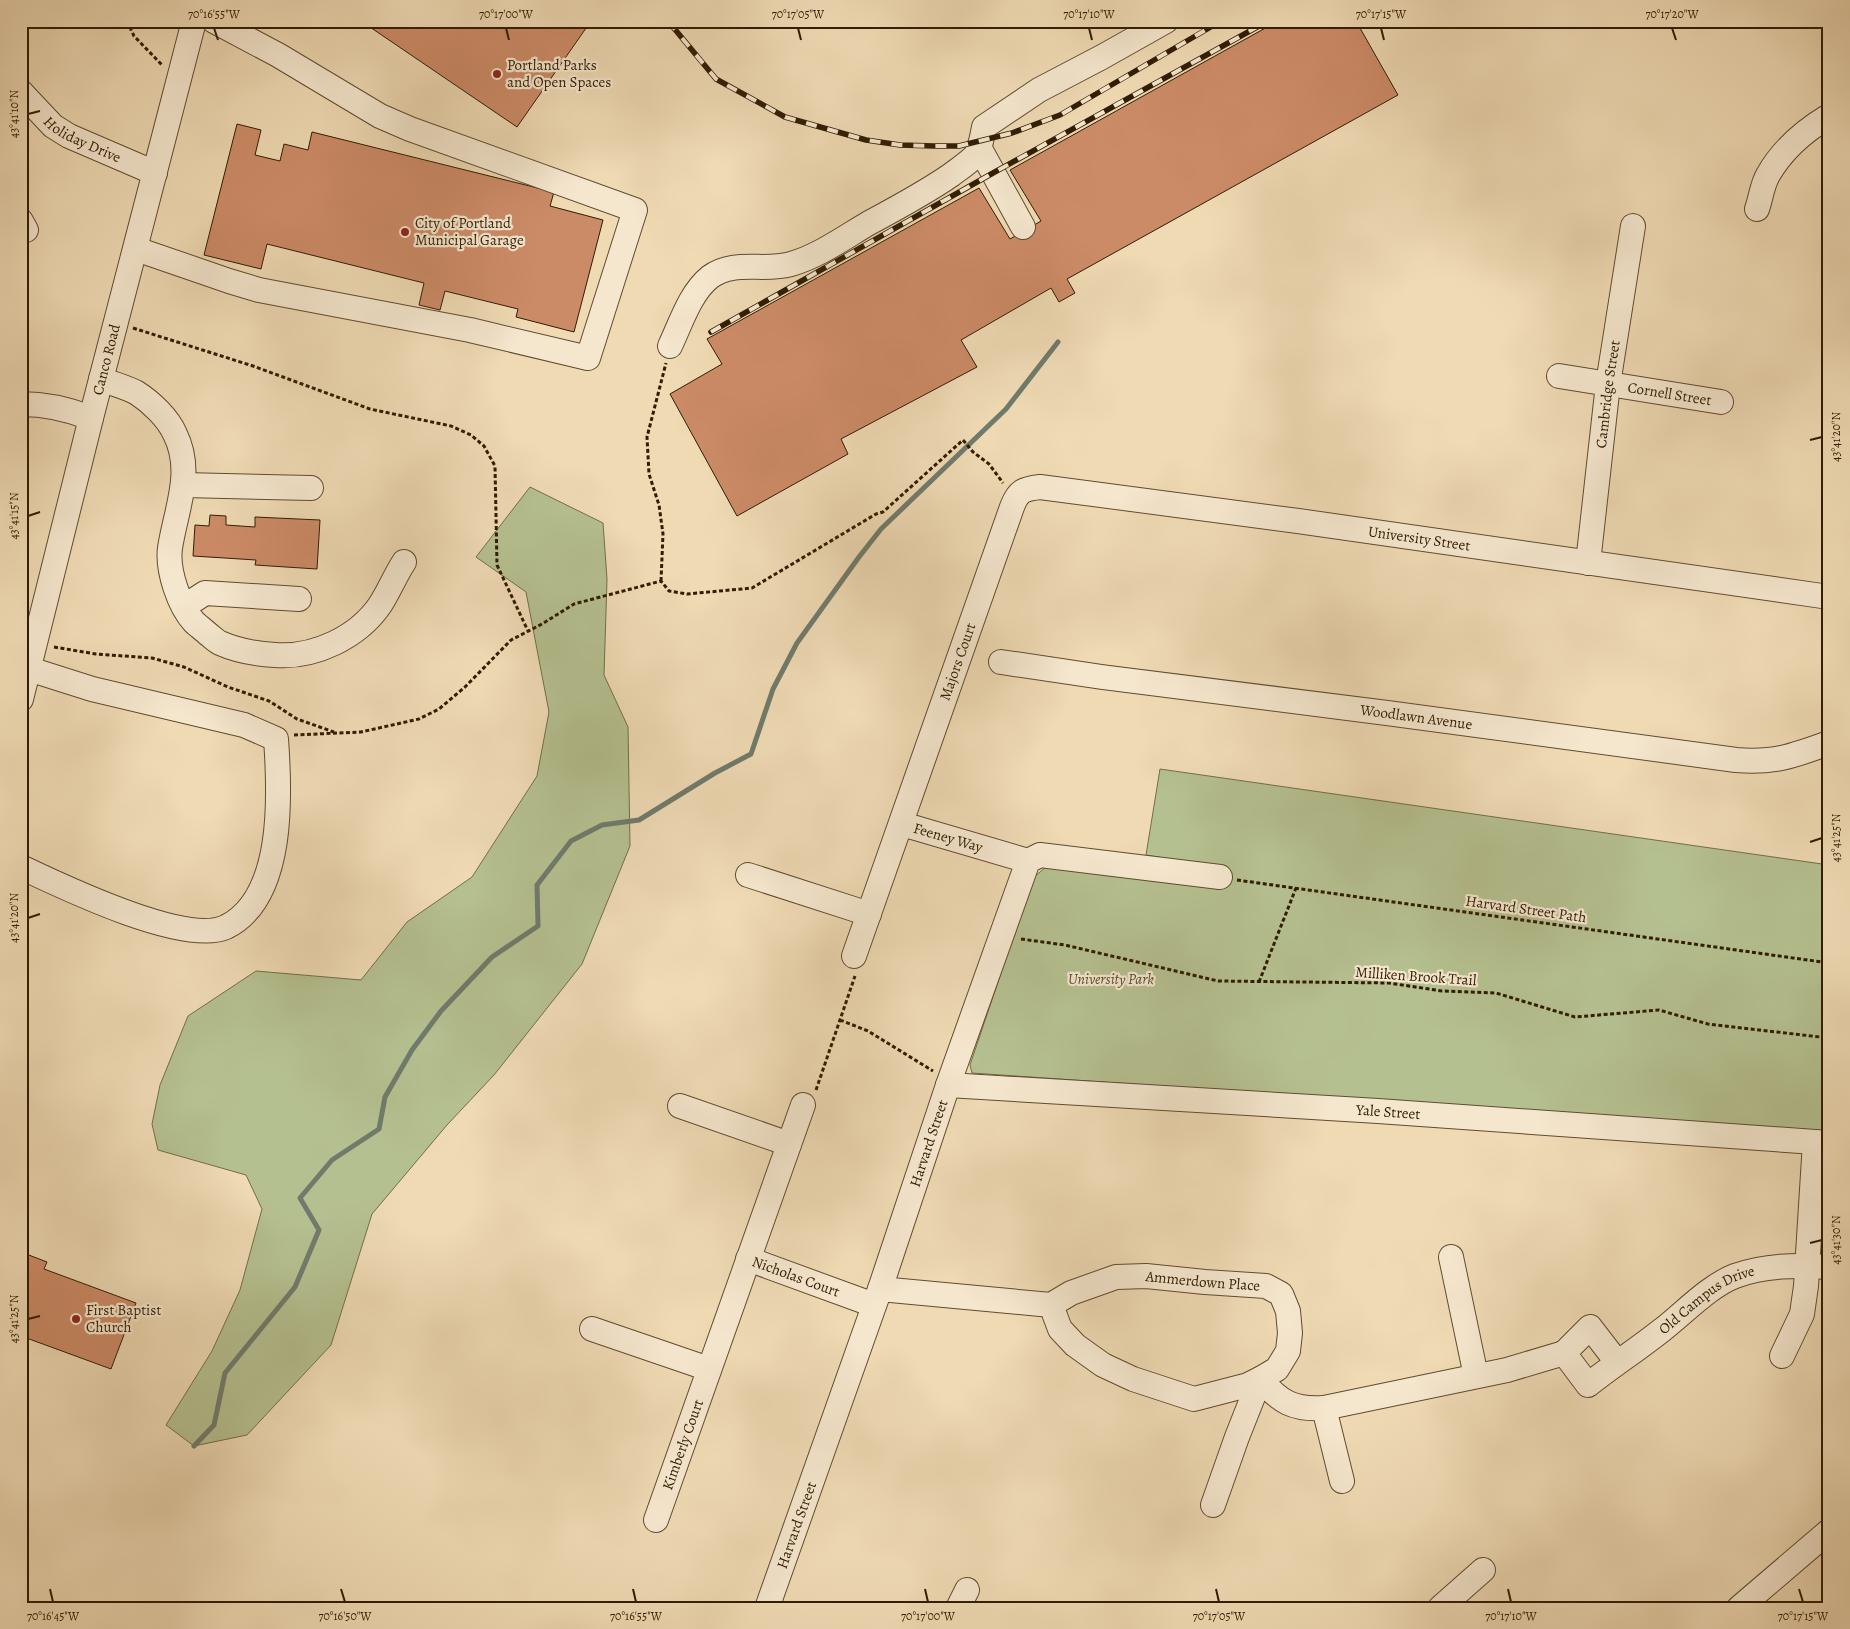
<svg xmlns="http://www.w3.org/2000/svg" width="1850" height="1629" font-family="Alegreya,serif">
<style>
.green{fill:#b5c090;stroke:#726e48}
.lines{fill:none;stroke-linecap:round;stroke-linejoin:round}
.stream{stroke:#707b6c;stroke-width:5}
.building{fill:#cc8b67;stroke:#301c01}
.minor-casing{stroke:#604c2e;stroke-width:26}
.path{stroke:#301c01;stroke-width:3;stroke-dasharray:4 2.5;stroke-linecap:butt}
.minor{stroke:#f5e7ce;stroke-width:24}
.rail-casing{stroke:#301c01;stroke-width:5.5}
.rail{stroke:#f5e7ce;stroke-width:4;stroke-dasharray:11;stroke-linecap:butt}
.ticks{fill:none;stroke:#301c01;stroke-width:2}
.poi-dot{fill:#8f2418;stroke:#f5e7ce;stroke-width:2}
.labels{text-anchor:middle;stroke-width:4.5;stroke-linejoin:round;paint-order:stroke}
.poi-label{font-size:15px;fill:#301c01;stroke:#f5e7ce;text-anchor:start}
.street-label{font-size:15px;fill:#301c01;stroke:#f5e7ce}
.park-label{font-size:15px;font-style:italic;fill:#584d2c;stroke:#f5e7ce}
.neatline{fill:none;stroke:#301c01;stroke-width:2}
.ticks-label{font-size:12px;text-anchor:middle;fill:#301c01}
</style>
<rect width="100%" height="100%" fill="#efdab4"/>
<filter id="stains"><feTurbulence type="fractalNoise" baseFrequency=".004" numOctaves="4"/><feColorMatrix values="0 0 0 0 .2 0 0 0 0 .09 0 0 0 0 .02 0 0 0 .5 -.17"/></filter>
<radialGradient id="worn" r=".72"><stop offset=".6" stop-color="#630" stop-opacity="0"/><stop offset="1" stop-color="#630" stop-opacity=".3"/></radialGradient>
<!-- green -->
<path class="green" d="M530 487 603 523 607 579 604 675 628 727 630 846 582 964 494 1075 447 1125 372 1214 331 1345 247 1435 194 1446 166 1425 212 1351 240 1290 262 1209 246 1175 158 1150 152 1124 160 1085 188 1016 256 971 361 980 407 922 472 877 537 776 549 712 526 592 476 557Z
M1160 769 1829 865V1132L972 1073 970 1065 1033 878 1046 867 1222 888 1228 869 1146 855Z"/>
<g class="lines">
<!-- stream -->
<path class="stream" d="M194 1446 214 1425 225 1373 295 1287 319 1230 300 1198 332 1160 379 1129 385 1097 412 1050 441 1011 492 957 538 926 537 885 571 841 602 825 639 820 715 773 751 754 773 689 797 643 859 557 881 529 1006 409 1058 342"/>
</g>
<!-- building -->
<path class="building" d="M361 21H591L517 127Z
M1278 21H1356L1398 95 1067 279 1075 293 1059 302 1051 288 961 340 977 367 841 439 848 454 737 516 670 394 722 364 707 339 979 188 1010 239 1041 221 1010 170Z
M237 124 261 130 255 155 280 161 284 144 308 150 312 132 554 192 550 206 603 220 574 332 516 317 518 309 445 291 440 310 419 305 424 283 267 244 261 269 204 255Z
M210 515 226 516V525L255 527V517L320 520 317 569 255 565 256 560 193 556 195 525 209 526Z
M21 1252 47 1262 44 1269 136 1303 111 1369 21 1336Z"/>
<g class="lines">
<!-- minor casing -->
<g class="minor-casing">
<g id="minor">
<path id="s1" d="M21 92 53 126 69 136 155 173"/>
<path d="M979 147 1023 227"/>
<path d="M1757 209C1761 198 1762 185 1768 175 1782 150 1804 131 1829 116"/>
<path d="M21 221 26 230"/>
<path d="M136 249 229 281 259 290 470 330 588 358 635 210 410 129 380 116 278 55 214 21"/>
<path d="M670 346C681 323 690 293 710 277 734 259 764 272 791 264 819 256 845 237 869 223 897 208 925 193 951 175 959 169 968 163 975 156 981 148 982 136 984 127L1039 90 1102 57 1166 21"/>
<path id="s2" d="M1559 376 1721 402"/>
<path d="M101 379C113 384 126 387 137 393 151 402 168 418 175 434 194 472 176 509 170 548 167 570 179 606 194 622 198 626 204 630 208 634 212 637 216 641 220 643 238 651 257 654 275 655 315 658 358 637 380 605 389 591 395 576 404 562"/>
<path d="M21 404C46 404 68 409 91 418"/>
<path d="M184 485 311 488"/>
<path id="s3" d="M1588 563 1608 384 1633 226"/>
<path d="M185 606 205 593 299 599"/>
<path id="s4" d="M1001 662 1102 677 1387 713 1736 760C1775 763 1793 756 1829 743"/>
<path id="s5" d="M21 699 91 418 194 21"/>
<path id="s6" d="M902 824 1028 861"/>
<path d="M21 867C61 886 185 946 226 927 285 898 280 794 276 739L244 725 92 689 29 669"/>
<path d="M748 875 869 914"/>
<path id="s7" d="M854 956 1012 507C1018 491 1023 489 1040 487L1298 521 1829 597"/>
<path id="s8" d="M948 1085 1378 1111 1829 1143"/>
<path d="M680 1106 789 1144"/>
<path d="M1451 1257 1476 1376"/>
<path id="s9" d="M748 1259 874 1305"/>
<path id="s10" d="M880 1289 1051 1305 1071 1293 1116 1277 1146 1276 1205 1282 1266 1286 1281 1294 1288 1311 1290 1333 1288 1351 1277 1369 1260 1379 1248 1385 1194 1399 1133 1379 1103 1365 1075 1345 1060 1329 1051 1305"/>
<path d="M592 1329 709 1369"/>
<path d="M1782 1356 1802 1314 1806 1286 1815 1142"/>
<path id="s11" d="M1617 1362 1590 1327 1564 1353 1588 1385C1612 1366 1638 1349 1662 1330 1684 1313 1709 1286 1735 1276 1765 1265 1797 1265 1829 1267"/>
<path d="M1324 1408 1342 1481"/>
<path d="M1213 1505 1237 1437 1260 1379C1280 1402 1293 1410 1324 1408L1507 1370 1564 1353"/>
<path id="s12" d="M656 1520 803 1105"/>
<path id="s13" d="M767 1608 880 1289 948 1085 1028 861 1040 855 1220 877"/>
<path d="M958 1608 967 1590"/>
<path d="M1440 1608 1483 1570"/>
<path d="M1739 1608 1829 1531"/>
</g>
</g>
<!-- path -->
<path class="path" d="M127 21 134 36 162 65
M133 328 253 366 370 409 451 426 471 435 484 446 495 466 497 565 528 631
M661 581 663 534 659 505 649 474 647 437 666 363
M54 647 96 654 152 658 184 667 228 687 269 701 297 719 334 732
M294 735 361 732 419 719 439 709 465 687 511 640 542 624 574 604 661 581 669 591 687 594 752 588 876 514 883 512 963 440 973 452 989 464 1003 483
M1237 880 1829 963
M1021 939 1065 945 1218 981 1389 983 1442 991 1496 993 1575 1017 1659 1010 1708 1024 1829 1038
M1259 982 1296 888
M840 1020 868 1031 933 1071
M816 1090 855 976"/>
<!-- minor -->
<use href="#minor" class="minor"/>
<!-- rail casing -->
<g class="rail-casing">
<path id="rail" d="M668 21 716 79 785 117 866 140 900 145 934 146H959L1012 133 1060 115 1221 21
M711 332 993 173 1268 21"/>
</g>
<!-- rail -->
<use href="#rail" class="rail"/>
</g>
<!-- ticks -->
<path class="ticks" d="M214 28 218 40M506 28 509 40M798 28 801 40M1089 28 1092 40M1381 28 1384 40M1672 28 1676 40M28 114 40 111M1810 440 1822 437M28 516 40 512M1810 842 1822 838M28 918 40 914M1810 1243 1822 1240M28 1319 40 1316M50 1589 53 1602M341 1589 345 1602M633 1589 636 1602M925 1589 928 1602M1216 1589 1219 1602M1508 1589 1511 1602M1799 1589 1803 1602"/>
<!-- markers -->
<g class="poi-dot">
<circle cx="497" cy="74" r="5"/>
<circle cx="405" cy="232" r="5"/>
<circle cx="76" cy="1319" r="5"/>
</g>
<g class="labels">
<!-- poi labels -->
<g class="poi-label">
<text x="507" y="70">Portland Parks<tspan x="507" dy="17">and Open Spaces</tspan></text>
<text x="415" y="228">City of Portland<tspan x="415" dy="17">Municipal Garage</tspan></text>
<text x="86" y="1315">First Baptist<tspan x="86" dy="17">Church</tspan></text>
</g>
<!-- street labels -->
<g class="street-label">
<text dy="5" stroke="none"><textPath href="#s1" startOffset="79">Holiday Drive</textPath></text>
<text dy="5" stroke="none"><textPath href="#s5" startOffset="350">Canco Road</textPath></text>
<text dy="5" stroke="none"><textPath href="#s3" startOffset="170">Cambridge Street</textPath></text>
<text dy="5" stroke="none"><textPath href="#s2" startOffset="112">Cornell Street</textPath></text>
<text dy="5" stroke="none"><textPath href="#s7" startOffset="896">University Street</textPath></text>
<text dy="5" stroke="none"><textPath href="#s7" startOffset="312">Majors Court</textPath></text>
<text dy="5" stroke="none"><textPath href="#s4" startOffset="419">Woodlawn Avenue</textPath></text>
<text dy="5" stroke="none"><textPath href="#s6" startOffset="48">Feeney Way</textPath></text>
<text transform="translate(1526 909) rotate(8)" y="5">Harvard Street Path</text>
<text transform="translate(1416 976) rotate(4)" y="5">Milliken Brook Trail</text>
<text dy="5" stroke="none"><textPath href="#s8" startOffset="441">Yale Street</textPath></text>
<text dy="5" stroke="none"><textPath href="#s13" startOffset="492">Harvard Street</textPath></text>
<text dy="5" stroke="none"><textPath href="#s9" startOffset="51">Nicholas Court</textPath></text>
<text dy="5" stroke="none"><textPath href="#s10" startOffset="330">Ammerdown Place</textPath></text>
<text dy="5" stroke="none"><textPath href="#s11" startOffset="268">Old Campus Drive</textPath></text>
<text dy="5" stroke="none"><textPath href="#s12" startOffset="80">Kimberly Court</textPath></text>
<text dy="5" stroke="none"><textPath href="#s13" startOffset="88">Harvard Street</textPath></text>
</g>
<!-- park labels -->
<g class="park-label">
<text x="1111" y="984">University Park</text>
</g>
</g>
<!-- margin -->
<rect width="1850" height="1629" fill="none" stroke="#efdab4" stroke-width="55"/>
<rect x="28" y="28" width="1794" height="1574" class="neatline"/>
<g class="ticks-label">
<text x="214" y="18">70°16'55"W</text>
<text x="506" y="18">70°17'00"W</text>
<text x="798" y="18">70°17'05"W</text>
<text x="1089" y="18">70°17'10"W</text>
<text x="1381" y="18">70°17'15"W</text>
<text x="1672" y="18">70°17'20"W</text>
<text transform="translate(14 114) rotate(-90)" y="4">43°41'10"N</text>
<text transform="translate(1836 437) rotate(-90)" y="4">43°41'20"N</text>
<text transform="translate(14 516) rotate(-90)" y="4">43°41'15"N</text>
<text transform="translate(1836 838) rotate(-90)" y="4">43°41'25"N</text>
<text transform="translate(14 918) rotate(-90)" y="4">43°41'20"N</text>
<text transform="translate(1836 1240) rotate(-90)" y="4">43°41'30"N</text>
<text transform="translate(14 1319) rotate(-90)" y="4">43°41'25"N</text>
<text x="53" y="1620">70°16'45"W</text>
<text x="345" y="1620">70°16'50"W</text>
<text x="636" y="1620">70°16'55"W</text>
<text x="928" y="1620">70°17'00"W</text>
<text x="1219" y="1620">70°17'05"W</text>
<text x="1511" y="1620">70°17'10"W</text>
<text x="1803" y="1620">70°17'15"W</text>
</g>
<rect width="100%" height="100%" filter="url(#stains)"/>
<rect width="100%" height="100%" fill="url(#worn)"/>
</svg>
